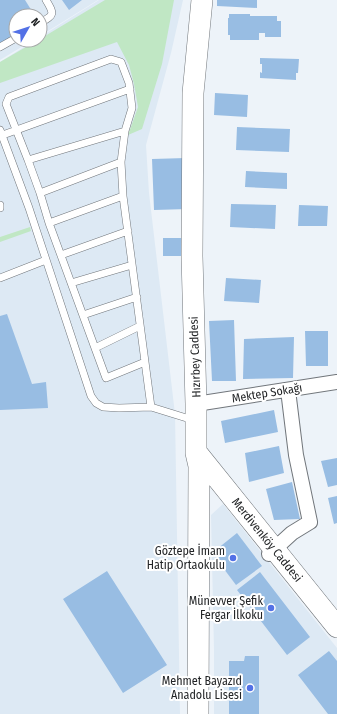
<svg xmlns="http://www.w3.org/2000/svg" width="337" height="714" font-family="'Fira Sans Condensed',sans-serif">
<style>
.built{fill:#dde9f4}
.green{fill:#c0e7c4}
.building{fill:#98bde3}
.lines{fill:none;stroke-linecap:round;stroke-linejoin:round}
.lane-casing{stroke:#71767b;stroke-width:8}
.street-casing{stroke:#71767b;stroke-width:16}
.secondary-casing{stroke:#71767b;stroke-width:22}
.lane{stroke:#fff;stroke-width:7}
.street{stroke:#fff;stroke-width:14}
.secondary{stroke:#fff;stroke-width:21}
.poi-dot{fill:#5371e6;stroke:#fff;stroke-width:1.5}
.labels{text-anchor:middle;stroke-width:4;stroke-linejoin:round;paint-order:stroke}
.street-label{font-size:12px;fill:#232527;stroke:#fff}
.poi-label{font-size:12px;fill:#232527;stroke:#fff;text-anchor:end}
</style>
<rect width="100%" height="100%" fill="#edf3f9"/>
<!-- built -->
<path class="built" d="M0 0H98L40 36V16H16V40H33L0 60Z
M99 0H183L171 53 146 145 149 193 175 414 180 714H0V62L35 40H40V37Z
M223 504 337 648V714H214V650L211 515Z"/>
<!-- green -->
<path class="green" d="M105 0H174L162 64 142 129 128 135 138 107 134 84 129 65 117 42 0 83V62L38 40H40V39Z
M30 227 31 231 0 242V237Z"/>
<!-- building -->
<path class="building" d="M0 0H25L35 16H16V35L0 44Z
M62 0H82L69 10Z
M217 0H257V8L217 6Z
M229 14H250V16H277V21H281V37H265V33H259V40H230V35H228V18H229Z
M260 58 299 59 298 73H296V80L260 78V72L262 73V64H260Z
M215 93 248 95 247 117 214 115Z
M237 127 290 129 289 152 236 150Z
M186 158 188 209 154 210 152 159Z
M246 171 287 173V189L245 187Z
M231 204 276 205 275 229 230 227Z
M299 205 328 206 327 226H298Z
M163 238H183V256H163Z
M226 278 261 280 259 303 224 301Z
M7 314 32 384 46 382 48 408 0 410V316Z
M234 320 236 381H212L209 321Z
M305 331H328V366H306Z
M294 337 293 378 243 379 244 339Z
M274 410 278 432 225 443 221 421Z
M279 446 284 473 249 482 245 453Z
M337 458V485L328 487 321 461Z
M292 482 300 519 274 520 266 489Z
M337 496V523L334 524 328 498Z
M237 533 262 566 236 585 212 553Z
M107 571 167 665 123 693 63 599Z
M260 572 310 637 287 655 237 590Z
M329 651 337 661V714H328L298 675Z
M245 656H259V714H229V661H244Z"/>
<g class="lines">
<!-- lane casing -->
<g class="lane-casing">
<path id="lane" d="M40 23C54 15 55 15 46 0
M0 47 16 38
M0 130 29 208 91 396 96 403 103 407 119 408 151 407 193 420
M0 136 130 89
M28 160 125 131
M40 193 121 162
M0 205V208
M49 223 123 196
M61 255 128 231
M0 278 46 260
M71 283 132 265
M83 315 137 297
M95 348 140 326
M145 362 106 378 49 223 40 193 28 160 6 104 9 97 111 59 121 62 129 83 132 108 125 131 121 162 123 196 151 407"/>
</g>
<!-- street casing -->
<g class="street-casing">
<path id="street" d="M196 404 337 382
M269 554 292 533 310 522 296 455 288 390"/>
</g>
<!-- secondary casing -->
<g class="secondary-casing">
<path id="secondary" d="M197 453 337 627
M198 714 199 466 196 453V404L192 256 193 93 202 0"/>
</g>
<!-- lane -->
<use href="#lane" class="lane"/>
<!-- street -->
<use href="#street" class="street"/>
<!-- secondary -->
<use href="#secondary" class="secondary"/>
</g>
<!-- markers -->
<g class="poi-dot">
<circle cx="233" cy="558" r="4"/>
<circle cx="271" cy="608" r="4"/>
<circle cx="250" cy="688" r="4"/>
</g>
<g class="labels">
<!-- street labels -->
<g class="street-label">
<text transform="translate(195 357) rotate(-92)" y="4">Hızırbey Caddesi</text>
<text transform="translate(267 393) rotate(-9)" y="4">Mektep Sokağı</text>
<text transform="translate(267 540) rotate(51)" y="4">Merdivenköy Caddesi</text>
</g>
<!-- poi labels -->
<g class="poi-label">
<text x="225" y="555">Göztepe İmam<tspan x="225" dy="14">Hatip Ortaokulu</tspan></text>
<text x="263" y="605">Münevver Şefik<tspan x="263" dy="14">Fergar İlkoku</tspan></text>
<text x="242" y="685">Mehmet Bayazıd<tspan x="242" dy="14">Anadolu Lisesi</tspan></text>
</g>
</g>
<!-- north arrow -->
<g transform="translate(28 28) rotate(51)"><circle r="19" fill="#ffffff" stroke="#a7a8a9"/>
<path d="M0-3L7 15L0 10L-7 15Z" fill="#5371e6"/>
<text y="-6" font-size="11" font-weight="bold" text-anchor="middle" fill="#232527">N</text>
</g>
</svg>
